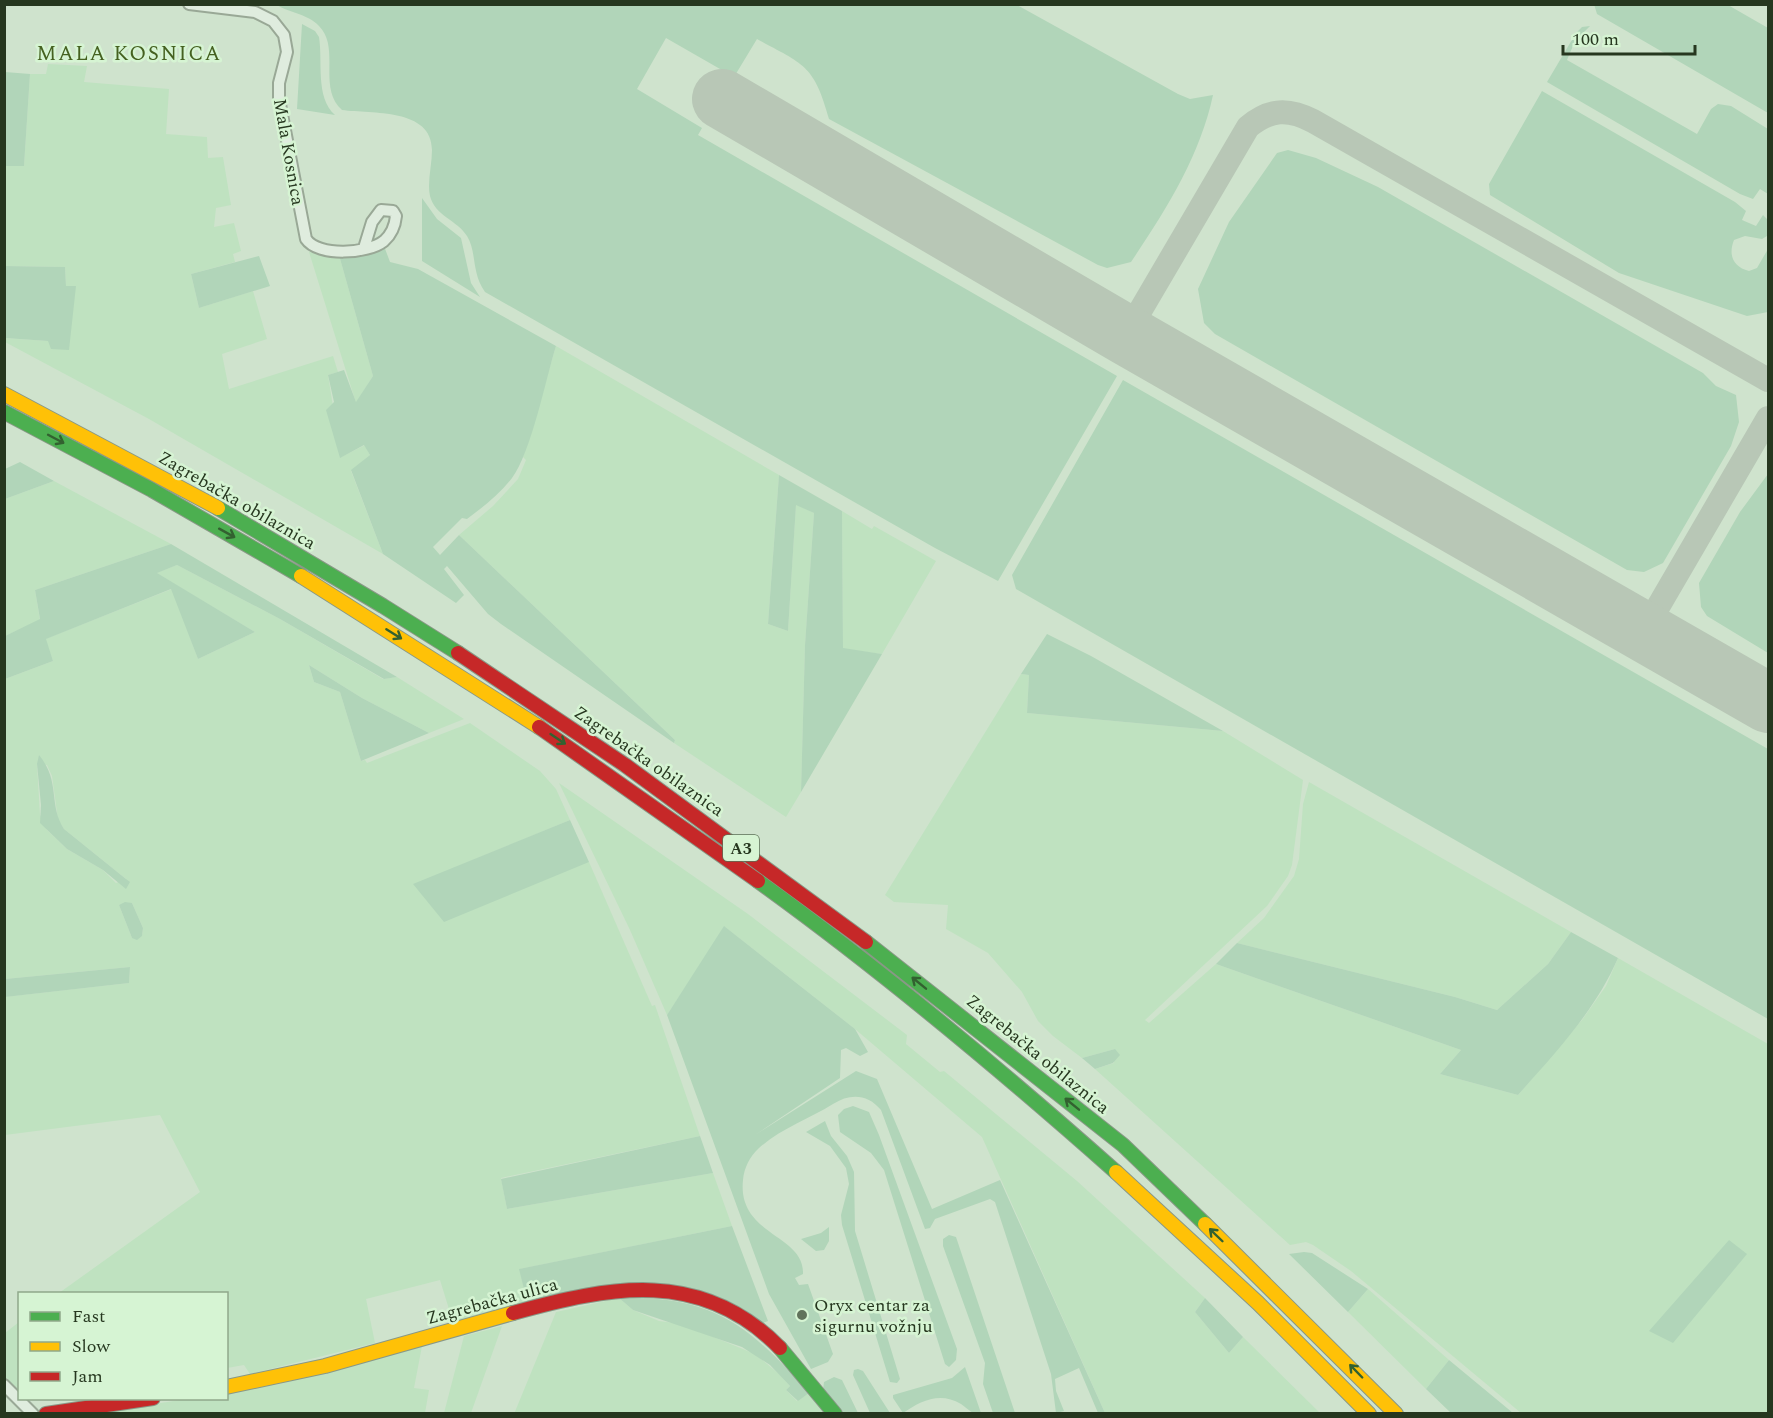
<svg xmlns="http://www.w3.org/2000/svg" width="1773" height="1418" font-family="Spectral,serif">
<style>
.farmland{fill:#bfe2c0;fill-rule:evenodd}
.green{fill:#b1d5b9}
.lines{fill:none;stroke-linecap:round;stroke-linejoin:round}
.taxiway{stroke:#b8c7b6;stroke-width:24}
.runway{stroke:#b8c7b6;stroke-width:60}
.street-casing{stroke:#99a896;stroke-width:14}
.fast-casing{stroke:#899886;stroke-width:16}
.slow-casing{stroke:#899886;stroke-width:16}
.jam-casing{stroke:#899886;stroke-width:16}
.street{stroke:#dfecde;stroke-width:10}
.fast{stroke:#4caf50;stroke-width:14}
.slow{stroke:#ffc107;stroke-width:14}
.jam{stroke:#c62828;stroke-width:14}
.oneway{stroke:#336130}
.poi-dot{fill:#61735c;stroke:#d6f4d3;stroke-width:2}
.labels{text-anchor:middle;stroke-width:5;stroke-linejoin:round;paint-order:stroke}
.shield{fill:#d6f4d3;stroke:#5b7055;stroke-width:1.5}
.shield-label{font-size:16px;font-weight:bold;fill:#26371f}
.street-label{font-size:18px;fill:#26371f;stroke:#d6f4d3}
.poi-label{font-size:18px;fill:#26371f;stroke:#d6f4d3;text-anchor:start}
.quarter-label{font-size:21px;letter-spacing:1.5px;fill:#456120;stroke:#d6f4d3}
</style>
<rect width="100%" height="100%" fill="#cfe3cd"/>
<!-- farmland -->
<path class="farmland" d="M48 64 87 66 84 82 169 89 166 134 207 137 208 158 223 157 231 205 216 208 214 227 234 223 241 251 233 254 235 262 191 274 199 308 253 291 267 339 222 354 229 389 333 356 338 372 328 375 341 457 365 445 370 455 351 471 383 554 149 419 5 342 4 338 48 341 75 286H66L65 267 5 266V166H24L30 74H46Z
M309 252 339 255 373 376 356 403Z
M556 346 779 475 768 624 788 631 796 504 814 513 805 645 801 792 786 817 674 743 675 740 459 535 493 506 518 479 526 460 523 457Z
M54 481 171 544 35 590 40 620 5 636V499Z
M842 511 872 529 874 526 936 561 882 654 843 649Z
M177 565 280 619 383 679 397 677 464 719 429 733 362 698 309 665 314 682 340 692 361 761 365 760 367 763 470 723 540 771 556 789 570 820 413 885 589 862 652 1006 655 1005 700 1136 501 1178 507 1209 713 1173 732 1226 520 1269 527 1301 453 1322 440 1280 366 1299 375 1343 250 1374 244 1365 227 1368 226 1294 59 1293 200 1192 160 1115 5 1135 4 997 129 983 130 967 5 979V679L53 661 45 639 172 589 198 659 255 632 156 573ZM37 764 47 765 52 776 58 820 64 829 126 879 116 883 103 870 67 849 47 830 40 815ZM132 903 143 928 142 936 132 938 119 905Z
M1021 674 1029 675 1027 713 1223 731 1303 780 1292 865 1288 876 1267 906 1145 1020 1149 1023 1216 964 1461 1050 1440 1074 1518 1095 1582 1020 1606 986 1618 958 1768 1044V1413H1521L1351 1271 1313 1245 1306 1242 1290 1245 1095 1069 1114 1063 1115 1049 1082 1058 1053 1036 1038 1021 1022 992 988 953 946 929 948 905 894 902 885 895Z
M1309 782 1571 932 1548 964 1497 1010 1455 997 1237 943 1264 918 1294 876 1299 859 1303 804Z
M559 783 748 914 907 1035 906 1044 940 1072 944 1071 1077 1181 1205 1298 1195 1312 1229 1353 1243 1337 1320 1413H1105L982 1137 855 1029 725 927 667 1015 630 930Z
M1368 1289 1449 1360 1426 1389 1348 1312Z
M619 1298 633 1310 659 1321 682 1324 755 1354 779 1374 790 1386 786 1390 797 1401 809 1393 825 1413 514 1414 556 1312Z
M19 1322V1392L4 1377 5 1333Z
M502 1326 471 1413H444L464 1336Z
M422 1346 414 1388 429 1390 425 1413 92 1414 186 1399 226 1398 227 1393 280 1384Z"/>
<!-- green -->
<path class="green" d="M1594 4 1728 5 1768 28V113L1597 14Z
M277 5H1017L1178 94 1190 99 1213 95C1200 156 1166 210 1131 262L1107 268 1098 265 829 119C814 65 805 65 757 39L734 77 666 38 637 89 702 128 698 135 1117 376 998 581 935 548 485 292C471 272 477 252 467 236 457 220 435 216 430 196 427 182 432 165 432 150 432 108 372 114 342 110 317 88 341 48 319 26 308 14 290 13 277 5Z
M302 24 315 31 319 37C323 62 315 97 335 115L297 109Z
M1590 26 1575 41 1567 60 1697 134 1711 109 1718 104 1731 106 1768 129V194L1760 189 1753 199 1740 194 1547 82 1576 33 1582 27Z
M5 72 30 74 24 166H5Z
M1542 91 1735 202 1746 211 1742 220 1756 226 1763 215 1768 220 1767 236 1762 239 1745 236 1734 240C1728 255 1733 267 1749 271L1757 268 1768 249V312L1747 316 1619 273 1490 195 1489 184Z
M1288 150 1316 158 1378 187 1703 373 1716 386 1736 395 1739 422 1731 446 1663 563 1644 572 1627 570 1215 334 1204 323 1198 289 1229 222 1277 153Z
M422 198 437 219 461 238 471 283 480 297 422 261Z
M384 246 390 262 418 269 556 346C546 378 531 453 512 478 500 494 483 507 467 519L462 518 433 547 440 555 459 535 675 740 674 743 501 624 488 614 447 566 444 569 464 595 456 603 383 554 351 470 370 455 364 445 340 458 326 410 334 402 328 375 344 370 356 402 373 376 339 255Z
M259 256 270 286 199 308 191 274Z
M5 266 65 267 66 286H76L69 350 51 349 48 341 5 338Z
M1123 380 1768 749V1019L1016 589 1012 575Z
M20 462 54 481 5 499V469Z
M1768 474V653L1707 616 1701 607 1699 583 1740 512Z
M779 475 842 511 843 648 882 654 801 792 805 645 814 513 796 505 788 631 768 624Z
M171 544 397 677 384 679 280 619 177 565 157 573 255 632 198 659 171 589 46 639 53 661 5 679V636L40 619 35 590Z
M1047 634 1091 656 1223 731 1027 713 1029 675 1021 674Z
M309 665 362 698 429 733 361 761 340 692 314 682Z
M39 755C61 782 48 804 64 829L126 879 130 882 126 889 103 870 67 849 40 823 41 805 37 764Z
M570 820 589 862 444 922 413 884Z
M125 902 132 903 143 928 142 936 137 940 132 938 119 905Z
M724 926 855 1029 868 1052 860 1056 846 1048 841 1050 840 1078 755 1135 856 1071 877 1079 932 1209 1000 1180 1105 1413H1098L1079 1368 1055 1379 1056 1391 1064 1411 1056 1413 1051 1374 995 1202 990 1199 935 1219 930 1228 925 1229 881 1110C868 1094 850 1093 833 1104 809 1119 780 1129 759 1148 750 1156 744 1168 743 1180 737 1236 805 1234 803 1274L795 1278 799 1285 808 1284 833 1354 828 1362 811 1369 769 1294 667 1015Z
M1571 932 1618 958C1595 1011 1556 1052 1518 1095L1440 1074 1461 1050 1216 964 1237 943 1455 997 1497 1010 1548 964Z
M130 967 129 983 5 997V979Z
M1115 1049 1120 1055 1113 1063 1095 1069 1082 1058Z
M853 1106 869 1112 879 1135 957 1349 956 1360 949 1367 945 1364 884 1170 871 1153 840 1132 838 1115 844 1109Z
M825 1121 831 1136 847 1156 854 1172 855 1231 900 1379 897 1383 890 1382 842 1225 841 1215 849 1184 846 1168 830 1146 806 1132Z
M700 1136 713 1173 507 1209 501 1179Z
M732 1226 768 1321 763 1323C689 1264 610 1285 527 1301L519 1269Z
M829 1227V1241L824 1250 816 1251 801 1239 821 1233Z
M949 1235 956 1237 1015 1413H993L983 1384 985 1363 943 1246V1239Z
M1729 1240 1747 1254 1673 1343 1649 1331Z
M1304 1252 1312 1253 1368 1289 1348 1312 1289 1254Z
M619 1298C713 1295 750 1326 809 1393L798 1401 786 1390 790 1386 770 1365 742 1347 633 1310Z
M1205 1298 1243 1337 1229 1353 1195 1312Z
M1449 1360 1513 1413H1451L1426 1389Z
M965 1367 981 1413C970 1414 970 1410 961 1404 940 1391 920 1401 903 1413L893 1398V1395L952 1378Z
M858 1369 863 1371 890 1413H870L853 1375 854 1370Z
M834 1377 842 1380 858 1413H841L823 1390 824 1382Z"/>
<g class="lines">
<!-- taxiway -->
<path class="taxiway" d="M1126 335 1248 127C1270 109 1288 108 1313 121L1768 380
M1644 631 1768 418"/>
<!-- runway -->
<path class="runway" d="M722 99 1126 335 1768 703"/>
<!-- street casing -->
<g class="street-casing">
<path id="street" d="M189 4 255 12 273 21 284 35 287 52 279 83V99L306 239C318 257 368 254 384 241 392 234 395 226 396 216L393 211 381 210 372 222 364 248
M4 1385 33 1414"/>
</g>
<!-- fast casing -->
<g class="fast-casing">
<path id="fast" d="M4 412 152 490 301 576
M218 508 383 606 458 653
M758 881C883 971 1001 1070 1116 1172
M866 942 1123 1145 1205 1224
M780 1348 835 1414"/>
</g>
<!-- slow casing -->
<g class="slow-casing">
<path id="slow" d="M4 394 218 508
M301 576 539 727
M1116 1172 1258 1303 1369 1414
M1205 1224 1396 1414
M226 1387 325 1366 513 1313"/>
</g>
<!-- jam casing -->
<g class="jam-casing">
<path id="jam" d="M458 653 625 765 866 942
M539 727 758 881
M513 1313C610 1286 702 1268 780 1348
M46 1414 153 1398"/>
</g>
<!-- street -->
<use href="#street" class="street"/>
<!-- fast -->
<use href="#fast" class="fast"/>
<!-- slow -->
<use href="#slow" class="slow"/>
<!-- jam -->
<use href="#jam" class="jam"/>
</g>
<!-- one-way arrows -->
<defs><path id="oneway-shaft" d="M-6 0H5M1.5-3L5.5 0L1.5 3" fill="none" stroke-width="1.6" stroke-linecap="round" stroke-linejoin="round" transform="scale(1.5)"/></defs>
<g class="oneway">
<use href="#oneway-shaft" transform="translate(56 439) rotate(28)"/>
<use href="#oneway-shaft" transform="translate(227 533) rotate(29)"/>
<use href="#oneway-shaft" transform="translate(394 634) rotate(32)"/>
<use href="#oneway-shaft" transform="translate(558 739) rotate(34)"/>
<use href="#oneway-shaft" transform="translate(919 983) rotate(-141)"/>
<use href="#oneway-shaft" transform="translate(1072 1104) rotate(-141)"/>
<use href="#oneway-shaft" transform="translate(1216 1235) rotate(-136)"/>
<use href="#oneway-shaft" transform="translate(1356 1371) rotate(-134)"/>
</g>
<!-- markers -->
<circle class="poi-dot" cx="802" cy="1315" r="6"/>
<g class="labels">
<!-- shield labels -->
<rect class="shield" x="723" y="835" width="36" height="26" rx="4.5"/>
<g class="shield-label">
<text x="741" y="854">A3</text>
</g>
<!-- street labels -->
<g class="street-label">
<text transform="translate(289 152) rotate(80)" y="6">Mala Kosnica</text>
<text transform="translate(237 500) rotate(30)" y="6">Zagrebačka obilaznica</text>
<text transform="translate(649 761) rotate(35)" y="6">Zagrebačka obilaznica</text>
<text transform="translate(1038 1054) rotate(39)" y="6">Zagrebačka obilaznica</text>
<text transform="translate(492 1301) rotate(-15)" y="6">Zagrebačka ulica</text>
</g>
<!-- poi labels -->
<g class="poi-label">
<text x="814" y="1311">Oryx centar za<tspan x="814" dy="21">sigurnu vožnju</tspan></text>
</g>
<!-- quarter labels -->
<g class="quarter-label">
<text x="129" y="60">MALA KOSNICA</text>
</g>
</g>
<!-- border -->
<rect width="1773" height="1418" fill="none" stroke="#26371f" stroke-width="12"/>
<!-- legend -->
<rect x="18" y="1292" width="210" height="108" fill="#d6f4d3" stroke="#90a88b" stroke-width="1.5"/>
<rect x="30" y="1312" width="30" height="9" fill="#4caf50" stroke="#90a88b" stroke-width="1.5"/>
<text x="72" y="1322" font-size="18" fill="#26371f">Fast</text>
<rect x="30" y="1342" width="30" height="9" fill="#ffc107" stroke="#90a88b" stroke-width="1.5"/>
<text x="72" y="1352" font-size="18" fill="#26371f">Slow</text>
<rect x="30" y="1372" width="30" height="9" fill="#c62828" stroke="#90a88b" stroke-width="1.5"/>
<text x="72" y="1382" font-size="18" fill="#26371f">Jam</text>
<!-- scale -->
<path d="M1563 45v9h132v-9" fill="none" stroke="#26371f" stroke-width="3"/>
<text x="1572" y="45" font-size="18" fill="#26371f" stroke="#d6f4d3" stroke-width="4.5" paint-order="stroke">100 m</text>
</svg>
